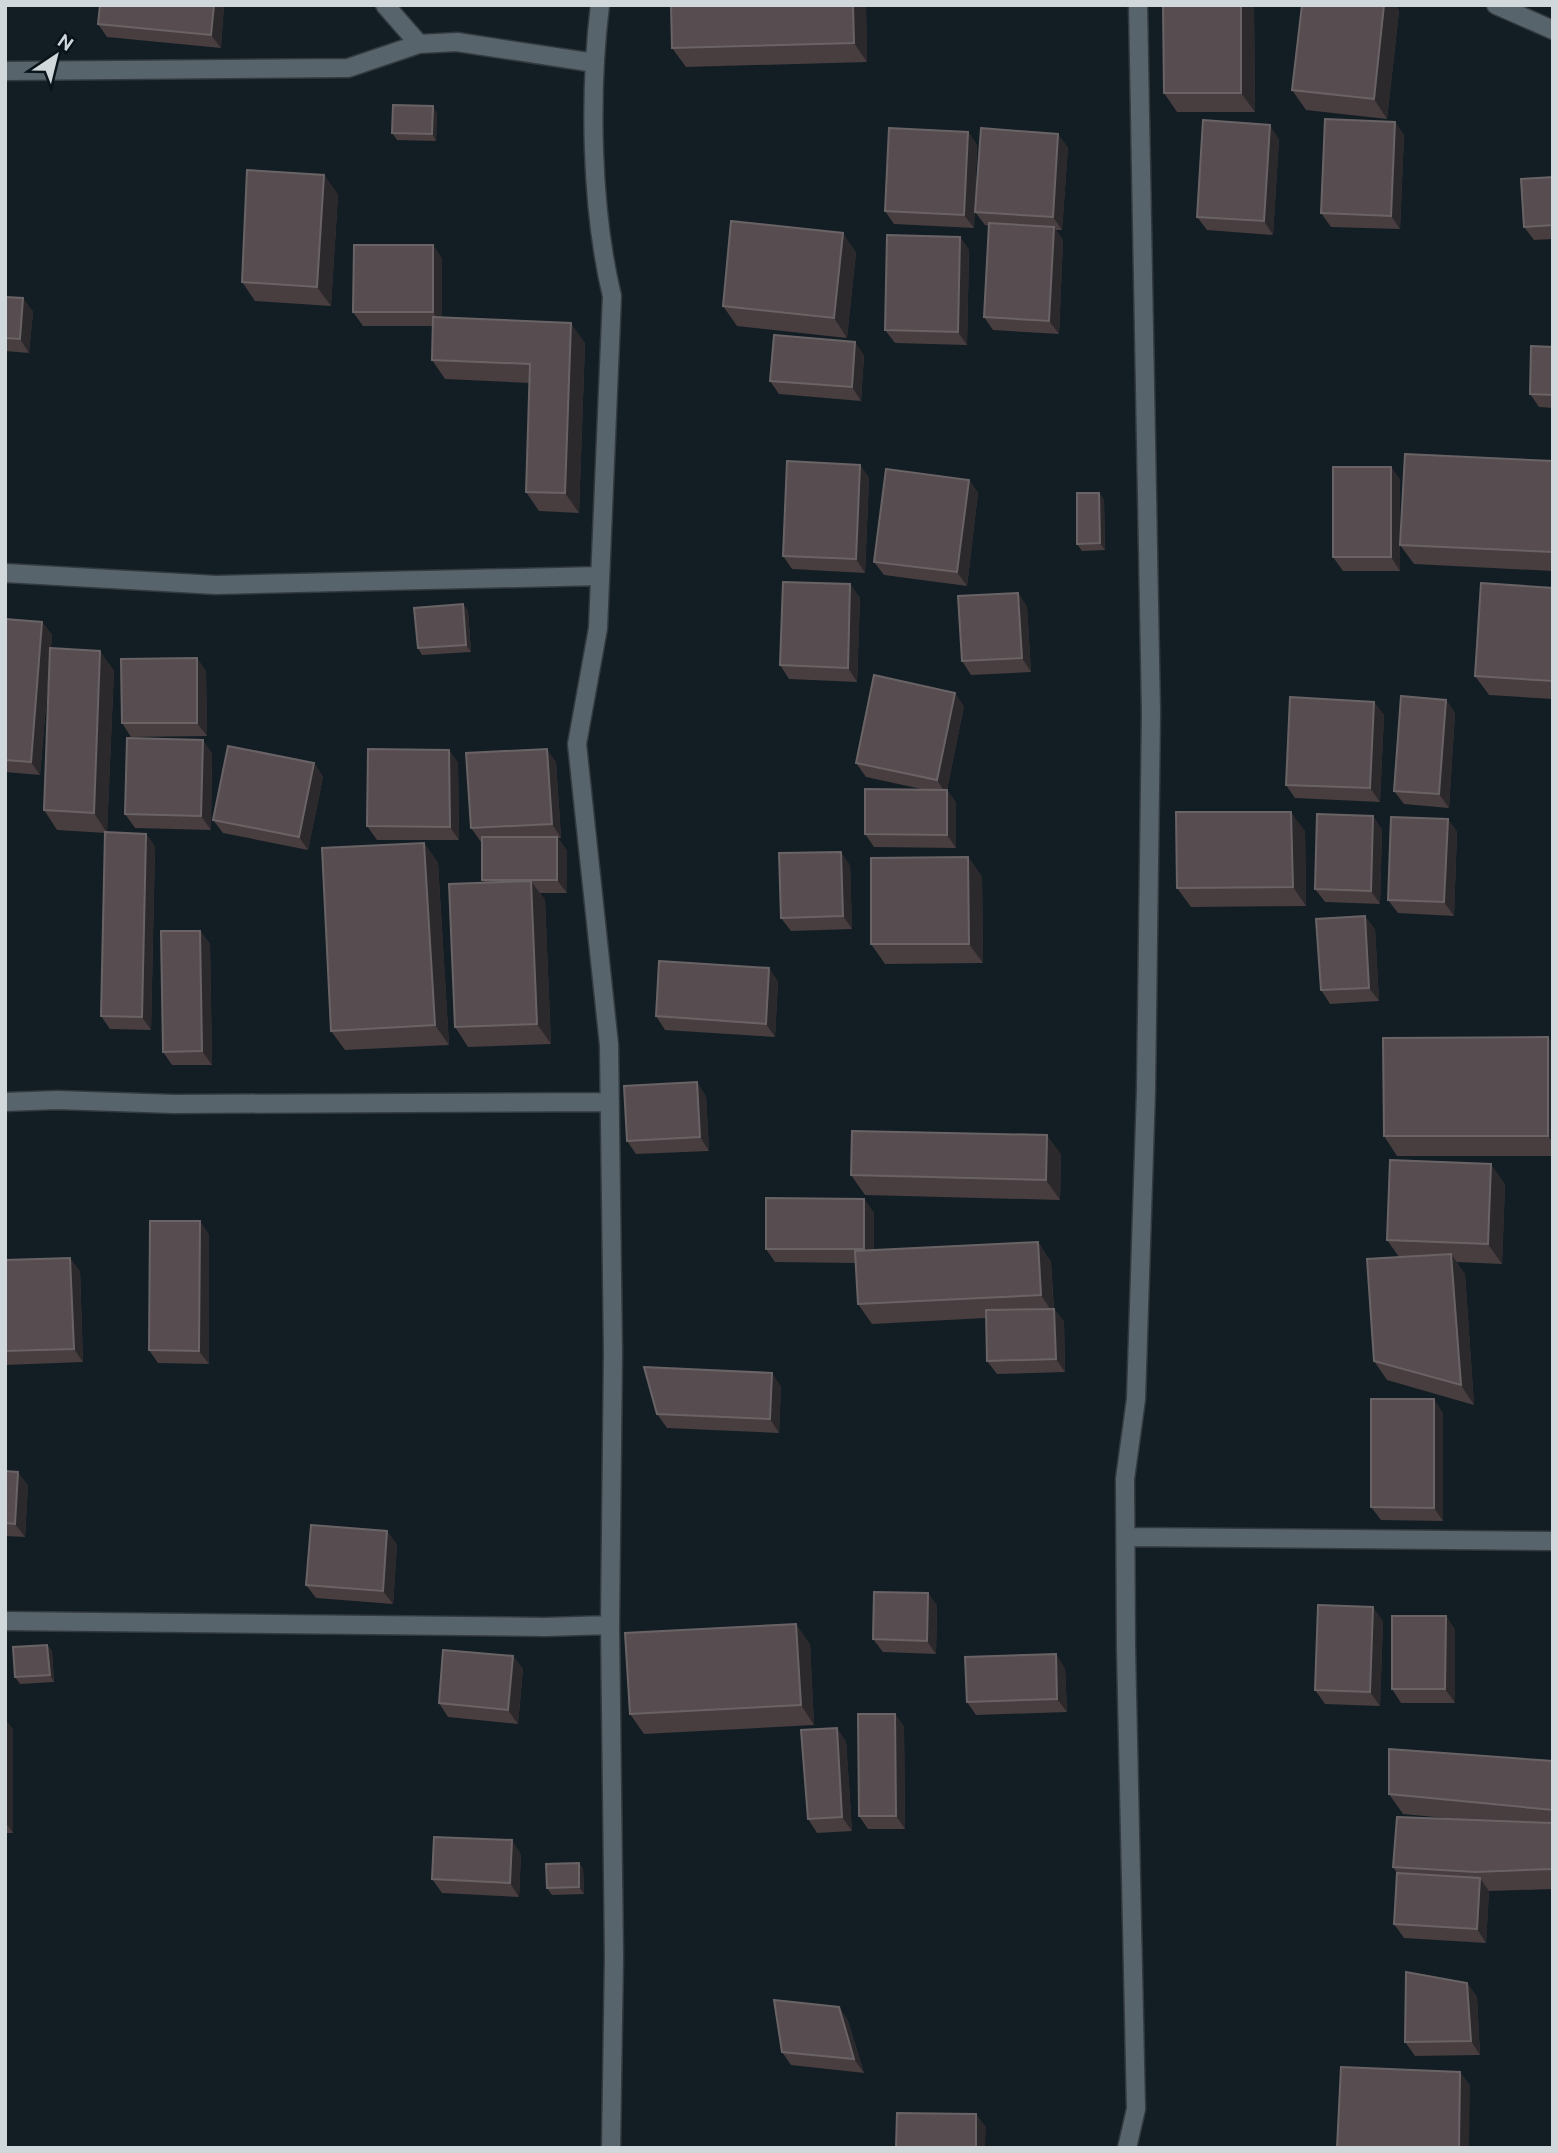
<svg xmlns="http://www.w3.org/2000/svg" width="1558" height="2153" font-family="Ubuntu,sans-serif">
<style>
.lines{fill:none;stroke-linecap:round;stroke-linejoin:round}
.minor-casing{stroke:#333a3f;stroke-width:21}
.minor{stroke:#57646b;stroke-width:18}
.wall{fill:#483d3f}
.shaded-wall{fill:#2c292d}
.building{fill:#574d50;stroke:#6a6366;stroke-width:2}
</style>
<rect width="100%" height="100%" fill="#121e24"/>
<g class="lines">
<!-- minor casing -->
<g class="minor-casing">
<path id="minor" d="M385 5 419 44
M600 5C589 94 591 209 612 296L598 628 577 744 609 1045 613 1353 610 1625 614 1956 611 2148
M1496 5 1553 30
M5 71 348 68 419 44 457 42 595 63
M5 573 216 585 600 576
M5 1102 57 1100 174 1104 610 1102
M1127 1537 1553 1541
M5 1621 545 1627 610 1625
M1127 2148 1136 2109 1126 1648 1125 1479 1136 1399 1146 1090 1151 713 1138 5"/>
</g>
<!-- minor -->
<use href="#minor" class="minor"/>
</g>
<!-- wall -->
<path class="wall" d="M100 5H224L221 48 107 37 98 24Z
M1254 5 1255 112H1177L1164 93Z
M1302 5H1396L1399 11 1387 119 1306 110 1292 90Z
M866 7 867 62 686 67 672 48Z
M437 113 436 141 397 140 392 133Z
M1395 122 1404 135 1400 229 1331 227 1321 213Z
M968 132 977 145 974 228 894 224 885 211Z
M1279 139 1273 235 1207 230 1197 217Z
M1068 147 1062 230H1056L1063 240 1059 334 993 330 984 317 989 226 985 225 975 212Z
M324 175 338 195 331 306 255 301 242 282Z
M1553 177V239L1534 240 1524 227Z
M960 237 969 250 967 345 895 343 885 330Z
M433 245 442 259V318L585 343 579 513 539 511 526 492 529 383 445 379 432 360 433 326H363L353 312Z
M856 252 847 338 737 326 723 306Z
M5 297 23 298 33 312 29 353 5 351Z
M1553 347V408L1539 407 1530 394Z
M864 355 861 401 779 394 770 381Z
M1553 461V571L1414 564 1400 545Z
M860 465 869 478 865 573 792 569 783 556Z
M1391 467 1400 480V571H1343L1333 557Z
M969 480 978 493 967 586 884 575 874 562Z
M1099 493 1104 500 1105 550 1082 551 1077 544Z
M850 584 860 598 857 682 789 679 780 665Z
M1553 588V699L1489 695 1475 676Z
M1018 593 1027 607 1031 672 971 675 962 661Z
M463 604 468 611 471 652 422 655 418 648Z
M5 619 42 622 52 635 51 648 114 670 107 833 146 834 155 847 151 1030 110 1029 101 1016 106 833 57 830 44 810 50 660 40 775 5 772Z
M197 658 206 672 207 736 131 737 122 723Z
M1446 700 1455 713 1449 808 1404 804 1394 791Z
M1374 702 1384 715 1380 802 1295 798 1286 785Z
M964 706 947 790 956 803V848L874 847 865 834 926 790 866 777 856 763Z
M449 750 458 763 459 840H377L367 826Z
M212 753 211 830 135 828 125 814Z
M556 762 561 838H558L567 851V893H540L545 900 551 1044 468 1047 455 1027 485 883 482 880V842H481L471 828Z
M314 763 323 777 308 850 223 833 213 820Z
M1448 819 1457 832 1454 916 1398 913 1388 900Z
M1382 829 1380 904 1325 902 1315 889Z
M1305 831 1306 906 1191 907 1177 888Z
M424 843 438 863 449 1045 345 1050 331 1031Z
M968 857 982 877 983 963 885 964 871 944Z
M850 865 852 929 791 931 781 918Z
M1375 929 1379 1001 1330 1004 1321 990Z
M200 931 210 944 212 1065H172L163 1052Z
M778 981 775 1037 665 1030 656 1016Z
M1548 1037 1553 1044V1156H1397L1384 1136Z
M706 1096 709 1151 636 1154 627 1141Z
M1061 1154 1060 1200 865 1195 851 1175Z
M1505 1184 1502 1264 1456 1262 1465 1274 1474 1405 1387 1380 1374 1361 1399 1257 1387 1240Z
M864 1199 874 1213V1250L1038 1242 1051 1262 1054 1309 1064 1322 1065 1372 997 1374 987 1361 986 1318 872 1324 858 1304 856 1263 775 1262 766 1249Z
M209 1234V1364L158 1363 149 1350Z
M5 1260 80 1271 83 1362 5 1365Z
M781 1386 779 1433 667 1428 657 1414Z
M1443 1413V1521L1381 1520 1371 1507Z
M5 1471 28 1485 25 1537 5 1536Z
M387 1531 397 1545 393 1604 316 1598 306 1585Z
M928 1593 937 1606 936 1654 883 1652 873 1639Z
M1446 1616 1455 1630V1703H1401L1392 1689Z
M1383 1621 1380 1706 1325 1704 1315 1690Z
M810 1644 814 1725 644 1734 630 1714Z
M47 1645 52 1651 54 1682 20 1684 15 1677Z
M513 1656 523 1669 518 1724 448 1717 439 1703Z
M1065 1668 1067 1712 976 1715 967 1702Z
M895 1714 904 1727 905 1829H868L859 1816Z
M5 1719 13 1730V1833H5Z
M846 1741 852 1831 817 1833 808 1819Z
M1553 1761V1889L1489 1891 1486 1943 1404 1938 1394 1924 1397 1873 1393 1867 1466 1820 1403 1814 1389 1794Z
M521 1854 519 1897 442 1893 432 1879Z
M579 1863 583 1869 584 1894 552 1895 547 1888Z
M1467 1983 1477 1997 1480 2055 1415 2056 1405 2042Z
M839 2007 848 2021 864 2073 791 2065 782 2052Z"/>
<!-- shaded-wall -->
<path class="shaded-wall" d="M214 5H224L221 48 211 35Z
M853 5H864L866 7 867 62 854 43Z
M1241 5H1254L1255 112 1241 93Z
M1384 5H1396L1399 11 1387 119 1374 99Z
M433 106 437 113 436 141 432 134Z
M1395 122 1404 135 1400 229 1391 216Z
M1270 125 1279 139 1273 235 1264 221Z
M968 132 977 145 974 228 964 215Z
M1058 134 1068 147 1062 230 1053 217Z
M324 175 338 195 331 306 317 287Z
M1054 227 1063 240 1059 334 1049 321Z
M843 233 856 252 847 338 834 318Z
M960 237 969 250 967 345 958 332Z
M433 245 442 259V326L433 312Z
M23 298 33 312 29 353 20 339Z
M571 323 585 343 579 513 565 493Z
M855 342 864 355 861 401 852 387Z
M860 465 869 478 865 573 856 559Z
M1391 467 1400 480V571L1391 557Z
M969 480 978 493 967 586 957 572Z
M1099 493 1104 500 1105 550 1100 543Z
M850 584 860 598 857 682 848 668Z
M1018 593 1027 607 1031 672 1022 658Z
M463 604 468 611 471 652 466 645Z
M42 622 52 635 40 775 31 762Z
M100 651 114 670 107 833 94 813Z
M197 658 206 672 207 736 197 723Z
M955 693 964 706 947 790 956 803V848L947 835 946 794 937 780Z
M1446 700 1455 713 1449 808 1439 794Z
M1374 702 1384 715 1380 802 1370 788Z
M203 740 212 753 211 830 201 816Z
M547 749 556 762 561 838 552 824Z
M449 750 458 763 459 840 450 827Z
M314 763 323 777 308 850 299 837Z
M1291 812 1305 831 1306 906 1293 887Z
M1373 816 1382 829 1380 904 1371 891Z
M1448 819 1457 832 1454 916 1444 902Z
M146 834 155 847 151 1030 142 1017Z
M557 837 567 851V893L557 880Z
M424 843 438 863 449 1045 435 1025Z
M841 852 850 865 852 929 843 916Z
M968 857 982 877 983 963 969 944Z
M531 881 545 900 551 1044 537 1024Z
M1365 916 1375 929 1379 1001 1369 988Z
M200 931 210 944 212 1065 202 1051Z
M769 968 778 981 775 1037 766 1024Z
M1548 1037 1553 1044V1143L1548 1136Z
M697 1082 706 1096 709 1151 700 1137Z
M1047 1135 1061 1154 1060 1200 1046 1180Z
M1491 1164 1505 1184 1502 1264 1488 1244Z
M864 1199 874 1213V1263L864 1249Z
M200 1221 209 1234V1364L199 1351Z
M1038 1242 1051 1262 1054 1315 1041 1295Z
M1451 1254 1465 1274 1474 1405 1461 1385Z
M70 1258 80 1271 83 1362 74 1349Z
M1054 1309 1064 1322 1065 1372 1056 1359Z
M772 1373 781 1386 779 1433 770 1419Z
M1434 1399 1443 1413V1521L1434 1508Z
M18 1472 28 1485 25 1537 15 1524Z
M387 1531 397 1545 393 1604 383 1591Z
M928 1593 937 1606 936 1654 927 1641Z
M1373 1607 1383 1621 1380 1706 1370 1692Z
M1446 1616 1455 1630V1703L1445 1689Z
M796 1624 810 1644 814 1725 801 1705Z
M47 1645 52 1651 54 1682 50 1675Z
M1056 1654 1065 1668 1067 1712 1057 1699Z
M513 1656 523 1669 518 1724 508 1710Z
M895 1714 904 1727 905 1829 896 1816Z
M5 1719 13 1730V1833L5 1822Z
M837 1728 846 1741 852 1831 842 1817Z
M512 1840 521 1854 519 1897 510 1883Z
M579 1863 583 1869 584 1894 579 1887Z
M1480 1878 1489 1891 1486 1943 1477 1929Z
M1467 1983 1477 1997 1480 2055 1471 2041Z
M839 2007 848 2021 864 2073 854 2059Z
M1460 2072 1470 2085 1469 2148H1459Z
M976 2114 986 2127 985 2148H976Z"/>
<!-- building -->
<path class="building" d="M100 5H214L211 35 98 24Z
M671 5H853L854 43 672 48Z
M1163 5H1241V93H1164Z
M1302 5H1384L1374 99 1292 90Z
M393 105 433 106 432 134 392 133Z
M1325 119 1395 122 1391 216 1321 213Z
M1203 120 1270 125 1264 221 1197 217Z
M889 128 968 132 964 215 885 211Z
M981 128 1058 134 1053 217 975 212Z
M247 170 324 175 317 287 242 282Z
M1553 177V225L1524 227 1521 179Z
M731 221 843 233 834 318 723 306Z
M989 223 1054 227 1049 321 984 317Z
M887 235 960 237 958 332 885 330Z
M354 245H433V312H353Z
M5 297 23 298 20 339 5 338Z
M433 317 571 323 565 493 526 492 530 364 432 360Z
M774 335 855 342 852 387 770 381Z
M1531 346 1553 347V395L1530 394Z
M1405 454 1553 461V552L1400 545Z
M787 461 860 465 856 559 783 556Z
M1333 467H1391V557H1333Z
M886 469 969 480 957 572 874 562Z
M1077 493H1099L1100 543 1077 544Z
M783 582 850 584 848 668 780 665Z
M1481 583 1553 588V681L1475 676Z
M1018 593 1022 658 962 661 958 596Z
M463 604 466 645 418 648 414 608Z
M5 619 42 622 31 762 5 760Z
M50 648 100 651 94 813 44 810Z
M197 658V723H122L121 659Z
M874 675 955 693 937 780 856 763Z
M1401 696 1446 700 1439 794 1394 791Z
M1290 697 1374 702 1370 788 1286 785Z
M127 738 203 740 201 816 125 814Z
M228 746 314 763 299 837 213 820Z
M368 749 449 750 450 827 367 826Z
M547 749 552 824 471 828 466 753Z
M865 789 947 790V835L865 834Z
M1176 812H1291L1293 887 1177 888Z
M1317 814 1373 816 1371 891 1315 889Z
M1391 817 1448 819 1444 902 1388 900Z
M105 832 146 834 142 1017 101 1016Z
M482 837H557V880H482Z
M424 843 435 1025 331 1031 322 848Z
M841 852 843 916 781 918 779 853Z
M968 857 969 944H871V858Z
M531 881 537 1024 455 1027 449 884Z
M1365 916 1369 988 1321 990 1316 919Z
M161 931H200L202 1051 163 1052Z
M659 961 769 968 766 1024 656 1016Z
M1548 1037V1136H1384L1383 1038Z
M697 1082 700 1137 627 1141 624 1086Z
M852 1131 1047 1135 1046 1180 851 1175Z
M1390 1160 1491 1164 1488 1244 1387 1240Z
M766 1198 864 1199V1249H766Z
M150 1221H200L199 1351 149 1350Z
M1038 1242 1041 1295 858 1304 855 1251Z
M1451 1254 1461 1385 1374 1361 1367 1259Z
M70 1258 74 1349 5 1351V1260Z
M1054 1309 1056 1359 987 1361 986 1310Z
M644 1367 772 1373 770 1419 657 1414Z
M1371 1399H1434V1508L1371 1507Z
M5 1471 18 1472 15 1524 5 1523Z
M311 1525 387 1531 383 1591 306 1585Z
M874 1592 928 1593 927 1641 873 1639Z
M1318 1605 1373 1607 1370 1692 1315 1690Z
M1392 1616H1446L1445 1689H1392Z
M796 1624 801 1705 630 1714 625 1633Z
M47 1645 50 1675 15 1677 13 1647Z
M443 1650 513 1656 508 1710 439 1703Z
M1056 1654 1057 1699 967 1702 965 1657Z
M858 1714H895L896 1816H859Z
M837 1728 842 1817 808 1819 801 1730Z
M1389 1749 1553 1761V1810L1389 1794Z
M1397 1817 1553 1823V1869L1475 1872 1393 1867Z
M434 1837 512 1840 510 1883 432 1879Z
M579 1863V1887L547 1888 546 1864Z
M1397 1873 1480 1878 1477 1929 1394 1924Z
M1406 1972 1467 1983 1471 2041 1405 2042Z
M774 2000 839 2007 854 2059 782 2052Z
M1341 2067 1460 2072 1459 2148H1337Z
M897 2113 976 2114V2148H896Z"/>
<!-- border -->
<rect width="1558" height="2153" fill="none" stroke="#d1d8dc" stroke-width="14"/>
<!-- north arrow -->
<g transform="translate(56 56) rotate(35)" stroke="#09141a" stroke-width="5" paint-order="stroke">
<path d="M0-5L12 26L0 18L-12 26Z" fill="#d1d8dc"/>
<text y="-10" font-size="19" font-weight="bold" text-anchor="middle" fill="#d1d8dc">N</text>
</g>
</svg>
